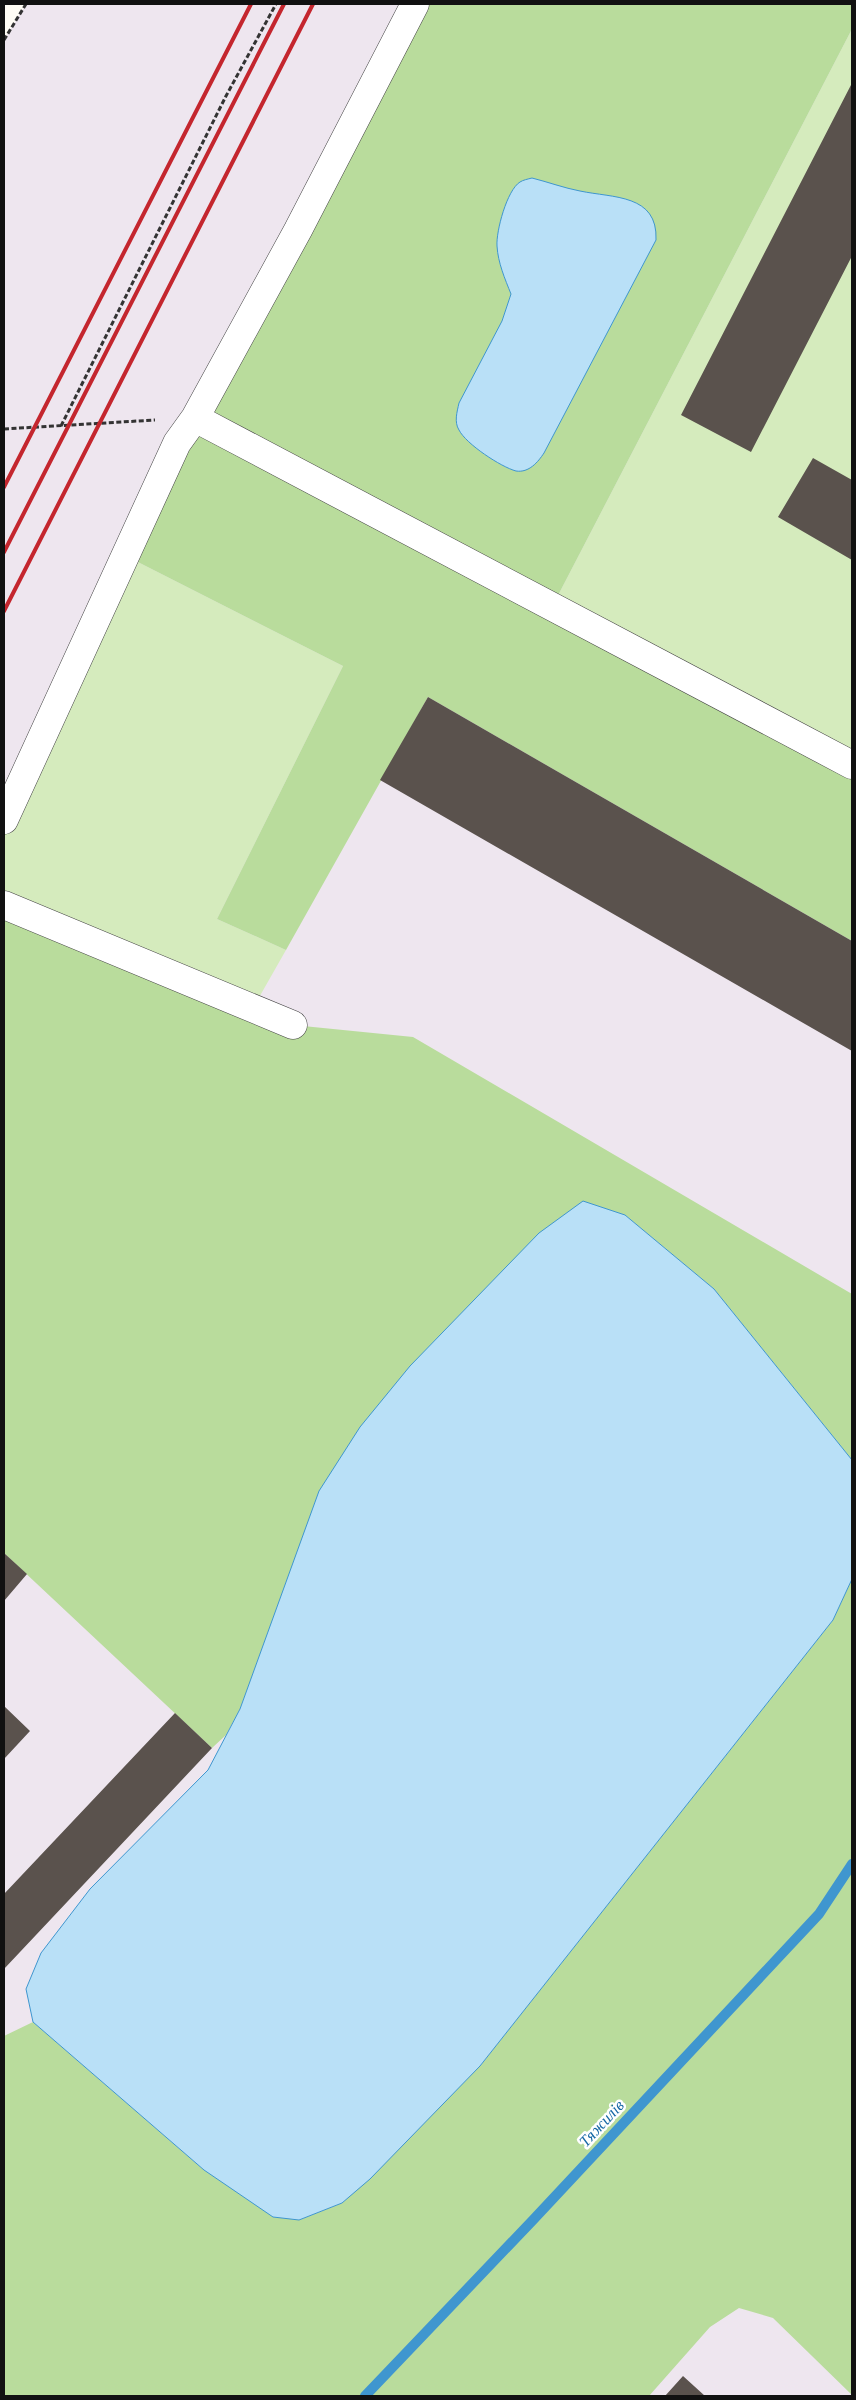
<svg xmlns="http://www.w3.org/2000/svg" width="856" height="2400" font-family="'Times New Roman',serif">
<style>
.industrial{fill:#eee6ef}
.green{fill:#d5ebbd}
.forest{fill:#b9dc9c}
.water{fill:#b9e0f7;stroke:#3f96cf}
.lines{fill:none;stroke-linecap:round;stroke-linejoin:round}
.stream{stroke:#3f96cf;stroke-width:10}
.building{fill:#5a524d}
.minor-casing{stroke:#444;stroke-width:29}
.path{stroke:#333;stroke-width:3;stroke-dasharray:5 2.5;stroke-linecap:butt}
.minor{stroke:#fff;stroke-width:28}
.rail{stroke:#c4262e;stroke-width:4}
.labels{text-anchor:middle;stroke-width:5;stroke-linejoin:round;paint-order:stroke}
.water-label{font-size:16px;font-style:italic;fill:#1768a6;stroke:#fff}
</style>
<rect width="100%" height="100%" fill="#fffdf5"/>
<!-- industrial -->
<path class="industrial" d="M26 4H852V2396H4V40Z"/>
<!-- green -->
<path class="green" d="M852 29V765L552 607Z
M126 556 343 666 217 919 286 950 253 1008 4 905V820Z"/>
<!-- forest -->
<path class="forest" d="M415 4H852V29L552 607 852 765V941L428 697 286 950 217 919 343 666 126 556Z
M4 905 293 1025 413 1037 852 1294V1460L714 1289 625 1215 262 1650 240 1709 226 1735 212 1748 4 1553Z
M852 1579V2395L773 2318 739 2308 710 2327 649 2396H4V2036L33 2022 204 2170 299 2220 342 2203 480 2066 833 1620Z"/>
<!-- water -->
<path class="water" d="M532 178C548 182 564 188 580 191 613 198 658 194 656 240L544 453C538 462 529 473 516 471 501 467 466 444 459 430 454 422 457 412 459 403L502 321 511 294C505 279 498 263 497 246 496 231 507 190 520 182 523 180 528 179 532 178Z
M583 1201 625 1215 714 1289 852 1460V1579L833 1620 480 2066 370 2179 342 2203 299 2220 273 2217 204 2170 33 2022 26 1989 41 1953 90 1889 208 1770 240 1709 319 1491 360 1427 410 1366 539 1233Z"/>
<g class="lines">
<!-- stream -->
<path class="stream" d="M365 2396 533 2220 819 1914 852 1864"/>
</g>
<!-- building -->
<path class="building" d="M852 83V256L751 452 681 415Z
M813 458 852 480V560L778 517Z
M428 697 852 941V1051L380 780Z
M4 1553 27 1574 4 1601Z
M4 1706 30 1731 4 1759Z
M175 1713 212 1748 4 1969V1894Z
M683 2376 705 2396H665Z"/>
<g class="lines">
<!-- minor casing -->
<g class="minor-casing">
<path id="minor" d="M415 4 298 230 195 418 852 765
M4 820 177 443 195 418
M4 905 293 1025"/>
</g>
<!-- path -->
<path class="path" d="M4 40 26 4
M61 426 226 96 276 4
M4 429 155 420"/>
<!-- minor -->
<use href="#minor" class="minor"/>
<!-- rail -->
<path class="rail" d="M4 487 251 4
M4 552 284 4
M4 611 313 4"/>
</g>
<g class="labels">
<!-- water labels -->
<g class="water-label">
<text transform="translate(601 2123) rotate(-47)" y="6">Тяжилів</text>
</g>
</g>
<!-- border -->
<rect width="856" height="2400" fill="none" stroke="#111111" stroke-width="10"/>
</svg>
